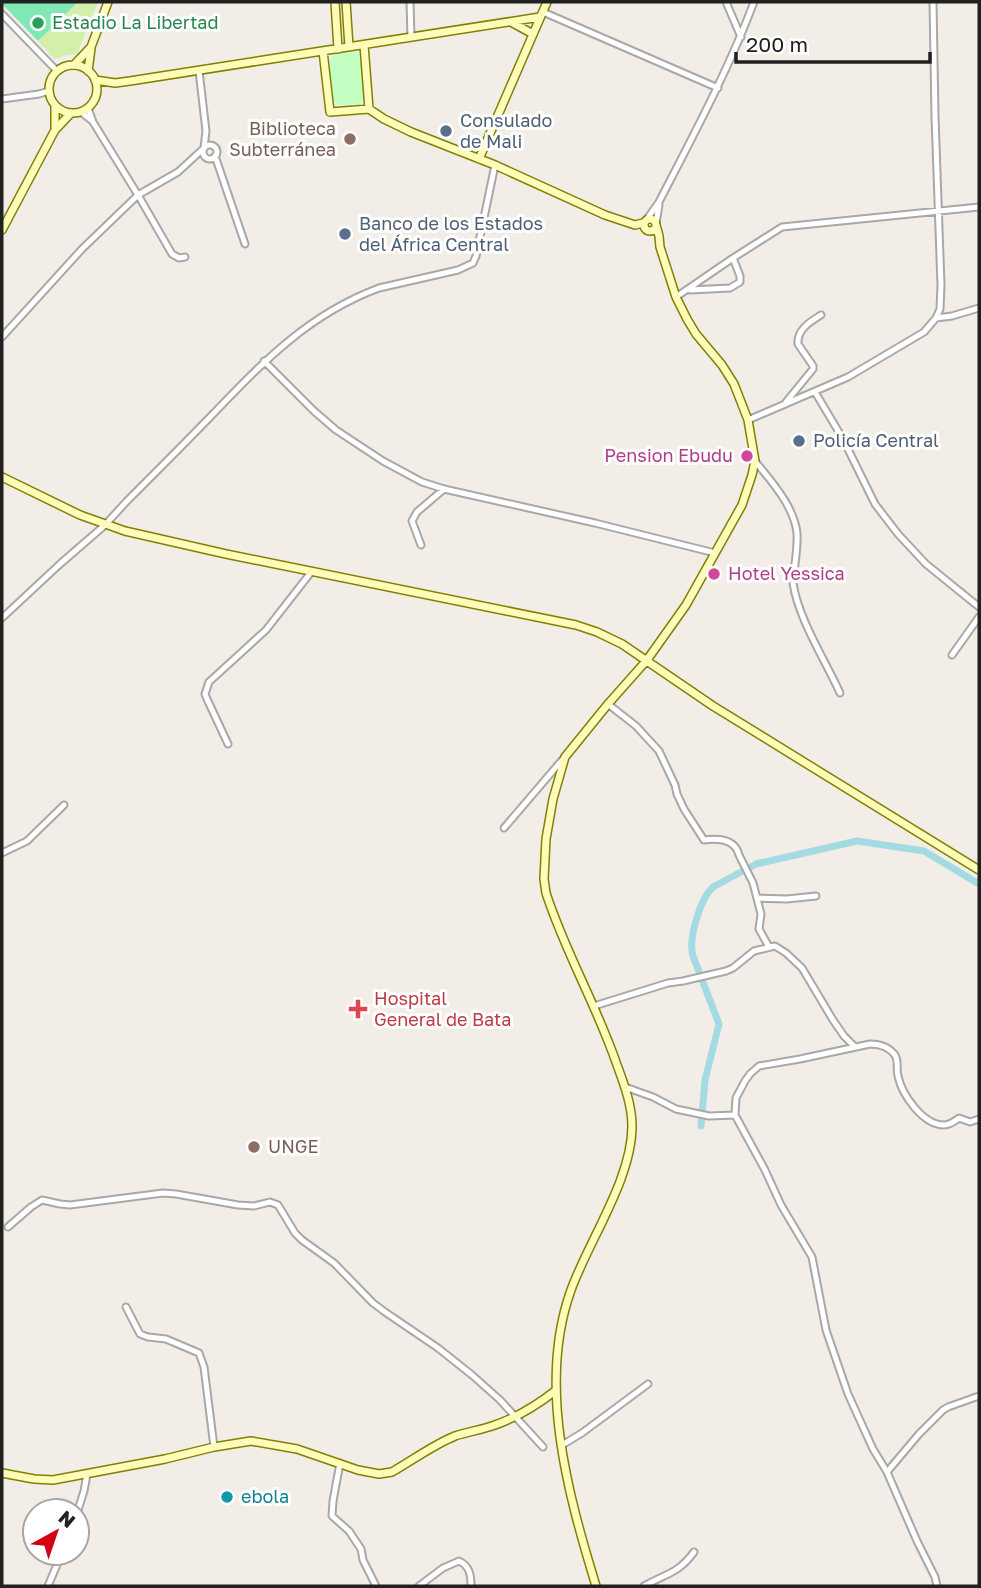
<svg xmlns="http://www.w3.org/2000/svg" width="981" height="1588" font-family="'Golos Text',sans-serif">
<style>
.grass{fill:#d3f0aa}
.park{fill:#c3fec2}
.pitch{fill:#7fe8b5}
.lines{fill:none;stroke-linecap:round;stroke-linejoin:round}
.canal{stroke:#a4dbe3;stroke-width:7}
.street-casing{stroke:#a8a8a8;stroke-width:9}
.secondary-casing{stroke:#7f8100;stroke-width:10}
.street{stroke:#fff;stroke-width:5}
.secondary{stroke:#fffcb9;stroke-width:7}
.leisure-dot{fill:#2e9e5b;stroke:#fff;stroke-width:2.5}
.service-dot{fill:#5c6f8a;stroke:#fff;stroke-width:2.5}
.education-dot{fill:#8d6e63;stroke:#fff;stroke-width:2.5}
.hotel-dot{fill:#d1479c;stroke:#fff;stroke-width:2.5}
.health-dot{fill:#e0444e;stroke:#fff;stroke-width:2.5}
.culture-dot{fill:#0f9aa8;stroke:#fff;stroke-width:2.5}
.labels{text-anchor:middle;stroke-width:6;stroke-linejoin:round;paint-order:stroke}
.leisure-label{font-size:18px;fill:#27864d;stroke:#fff;text-anchor:start}
.service-label{font-size:18px;fill:#4e5e75;stroke:#fff;text-anchor:start}
.education-label{font-size:18px;fill:#785e54;stroke:#fff;text-anchor:end}
.hotel-label{font-size:18px;fill:#b23c85;stroke:#fff;text-anchor:end}
.health-label{font-size:18px;fill:#be3a42;stroke:#fff;text-anchor:start}
.culture-label{font-size:18px;fill:#0d838f;stroke:#fff;text-anchor:start}
</style>
<rect width="100%" height="100%" fill="#f2eee7"/>
<!-- grass -->
<path class="grass" d="M78 2H98L77 54 67 55 55 59 38 41Z"/>
<!-- park -->
<path class="park" d="M355 51 362 56 366 98 359 104 338 105 331 99 328 62 335 54Z"/>
<!-- pitch -->
<path class="pitch" d="M2 2H78L38 41 2 4Z"/>
<g class="lines">
<!-- canal -->
<path class="canal" d="M701 1126 705 1080 719 1024 693 956C688 939 700 899 713 887L756 864 857 841 924 851 979 884"/>
<!-- street casing -->
<g class="street-casing">
<path id="street" d="M410 2 411 37
M726 2 741 37
M543 12 718 88
M2 14 57 71
M199 71 206 131 204 148
M2 99 39 94 49 91
M81 112 91 120
M203 152a7 7 0 1 1 14 0a7 7 0 1 1-14 0Z
M215 156 245 244
M647 219 659 202C693 136 728 71 754 2
M656 223 659 205
M185 257 179 258 172 254 138 195 178 172 203 149
M690 290 730 288 740 282V276L733 258
M676 297 733 258 782 227 979 207
M936 318 952 316 979 308
M2 337 82 249 138 195 93 122 88 108
M264 361 314 411 336 430 383 461 422 482 444 489 595 523 715 553
M815 392 843 439 875 504 898 534 926 564 979 607
M786 402 813 369V366L798 344C797 329 810 322 821 315
M748 420 848 377 924 332 936 318 940 309 941 285 935 116 933 2
M755 461C771 481 794 506 797 533 798 549 794 567 793 583 798 618 825 660 840 693
M421 545 412 521 417 512 444 489
M2 618 60 564 105 525 127 501C156 472 185 443 214 413 264 361 309 314 379 288L458 270 473 263 476 256 495 165
M952 655 979 617
M608 704 636 726 659 751 675 785 677 794 684 809 704 840C718 838 735 839 739 855L753 883 761 914 759 929 769 947
M228 744 207 699 205 694 209 682 266 630 312 571
M504 828 563 759
M2 853 27 841 64 805
M757 898 787 899 816 896
M594 1006 668 983 683 981 726 971 733 968 754 951 775 946 786 953 802 968 833 1020 844 1036 855 1047
M625 1087 653 1097 676 1109 709 1116 735 1115 736 1098 745 1081 750 1074 759 1066 800 1059 870 1044C879 1044 889 1047 895 1055 899 1062 896 1068 898 1076 902 1095 923 1125 944 1125 950 1125 955 1121 959 1118L970 1122 979 1119
M735 1115 765 1170 781 1205 812 1257 826 1330 848 1394 873 1449 887 1472 917 1541 935 1577 937 1586
M8 1227 31 1207 42 1200 60 1204 70 1205 163 1193 176 1194 238 1205 254 1206 270 1202 278 1205 295 1233 302 1240 334 1263 373 1303 385 1312 438 1348 472 1375 500 1400 543 1447
M126 1307 140 1334 148 1337 166 1339 199 1353 204 1367 214 1447
M562 1445 582 1433 648 1384
M340 1463 333 1501 332 1516 349 1531 361 1549 363 1560 376 1586
M887 1472 919 1434 943 1410 948 1407 979 1396
M77 1513 84 1491 87 1474
M48 1586 62 1553
M419 1586 443 1568 459 1561C470 1566 471 1576 471 1586
M644 1586C665 1574 678 1574 694 1552"/>
</g>
<!-- secondary casing -->
<g class="secondary-casing">
<path id="secondary" d="M335 2 338 49
M346 2 349 47
M511 22 533 34
M364 45 369 109
M323 51 330 112 369 109 384 119 411 132 495 165 605 215 635 225 643 223
M74 65 91 47 108 2
M49 89a24 24 0 1 1 48 0a24 24 0 1 1-48 0Z
M88 71 91 48
M95 80 115 83 130 81 540 17
M55 130V105
M479 159 547 2
M644 225a6 6 0 1 1 12 0a6 6 0 1 1-12 0Z
M2 230 55 130 71 113
M2 477 80 515 125 531 226 554 576 625 597 632 622 644 713 706 979 870
M2 1473 34 1479 53 1480 165 1459 214 1447 251 1441 297 1449 358 1470 379 1474 392 1472C413 1460 433 1445 455 1436 467 1432 480 1430 492 1426 516 1418 536 1406 555 1391
M596 1586C568 1494 537 1384 571 1290 589 1240 632 1179 632 1126 632 1105 624 1084 617 1065 597 1006 565 952 546 893L544 879 546 839 553 799 565 757 608 704 647 660 686 605 742 505 752 475 755 461 748 420 734 384 722 365 696 334 687 319 676 297 660 247 659 236 656 225"/>
</g>
<!-- street -->
<use href="#street" class="street"/>
<!-- secondary -->
<use href="#secondary" class="secondary"/>
</g>
<!-- markers -->
<circle class="leisure-dot" cx="38" cy="23" r="7"/>
<g class="service-dot">
<circle cx="446" cy="131" r="7"/>
<circle cx="345" cy="234" r="7"/>
<circle cx="799" cy="441" r="7"/>
</g>
<g class="education-dot">
<circle cx="350" cy="139" r="7"/>
<circle cx="254" cy="1147" r="7"/>
</g>
<g class="hotel-dot">
<circle cx="747" cy="456" r="7"/>
<circle cx="714" cy="574" r="7"/>
</g>
<path class="health-dot" d="M354.5 998.5h7v7h7v7h-7v7h-7v-7h-7v-7h7z"/>
<circle class="culture-dot" cx="227" cy="1497" r="7"/>
<g class="labels">
<!-- leisure labels -->
<g class="leisure-label">
<text x="52" y="29">Estadio La Libertad</text>
</g>
<!-- service labels -->
<g class="service-label">
<text x="460" y="127">Consulado<tspan x="460" dy="21">de Mali</tspan></text>
<text x="359" y="230">Banco de los Estados<tspan x="359" dy="21">del África Central</tspan></text>
<text x="813" y="447">Policía Central</text>
</g>
<!-- education labels -->
<g class="education-label">
<text x="336" y="135">Biblioteca<tspan x="336" dy="21">Subterránea</tspan></text>
<text x="268" y="1153" text-anchor="start">UNGE</text>
</g>
<!-- hotel labels -->
<g class="hotel-label">
<text x="733" y="462">Pension Ebudu</text>
<text x="728" y="580" text-anchor="start">Hotel Yessica</text>
</g>
<!-- health labels -->
<g class="health-label">
<text x="374" y="1005">Hospital<tspan x="374" dy="21">General de Bata</tspan></text>
</g>
<!-- culture labels -->
<g class="culture-label">
<text x="241" y="1503">ebola</text>
</g>
</g>
<!-- border -->
<rect width="981" height="1588" fill="none" stroke="#212121" stroke-width="7"/>
<!-- north arrow -->
<g transform="translate(56 1532) rotate(40)"><circle r="33" fill="#ffffff" stroke="#a6a6a6" stroke-width="2"/>
<path d="M0-5L12 26L0 18L-12 26Z" fill="#d30015"/>
<text y="-10" font-size="19" font-weight="bold" text-anchor="middle" fill="#212121">N</text>
</g>
<!-- scale -->
<path d="M736 52v10h194v-10" fill="none" stroke="#212121" stroke-width="3.5"/>
<text x="746" y="52" font-size="21" fill="#212121" stroke="#ffffff" stroke-width="5" paint-order="stroke">200 m</text>
</svg>
